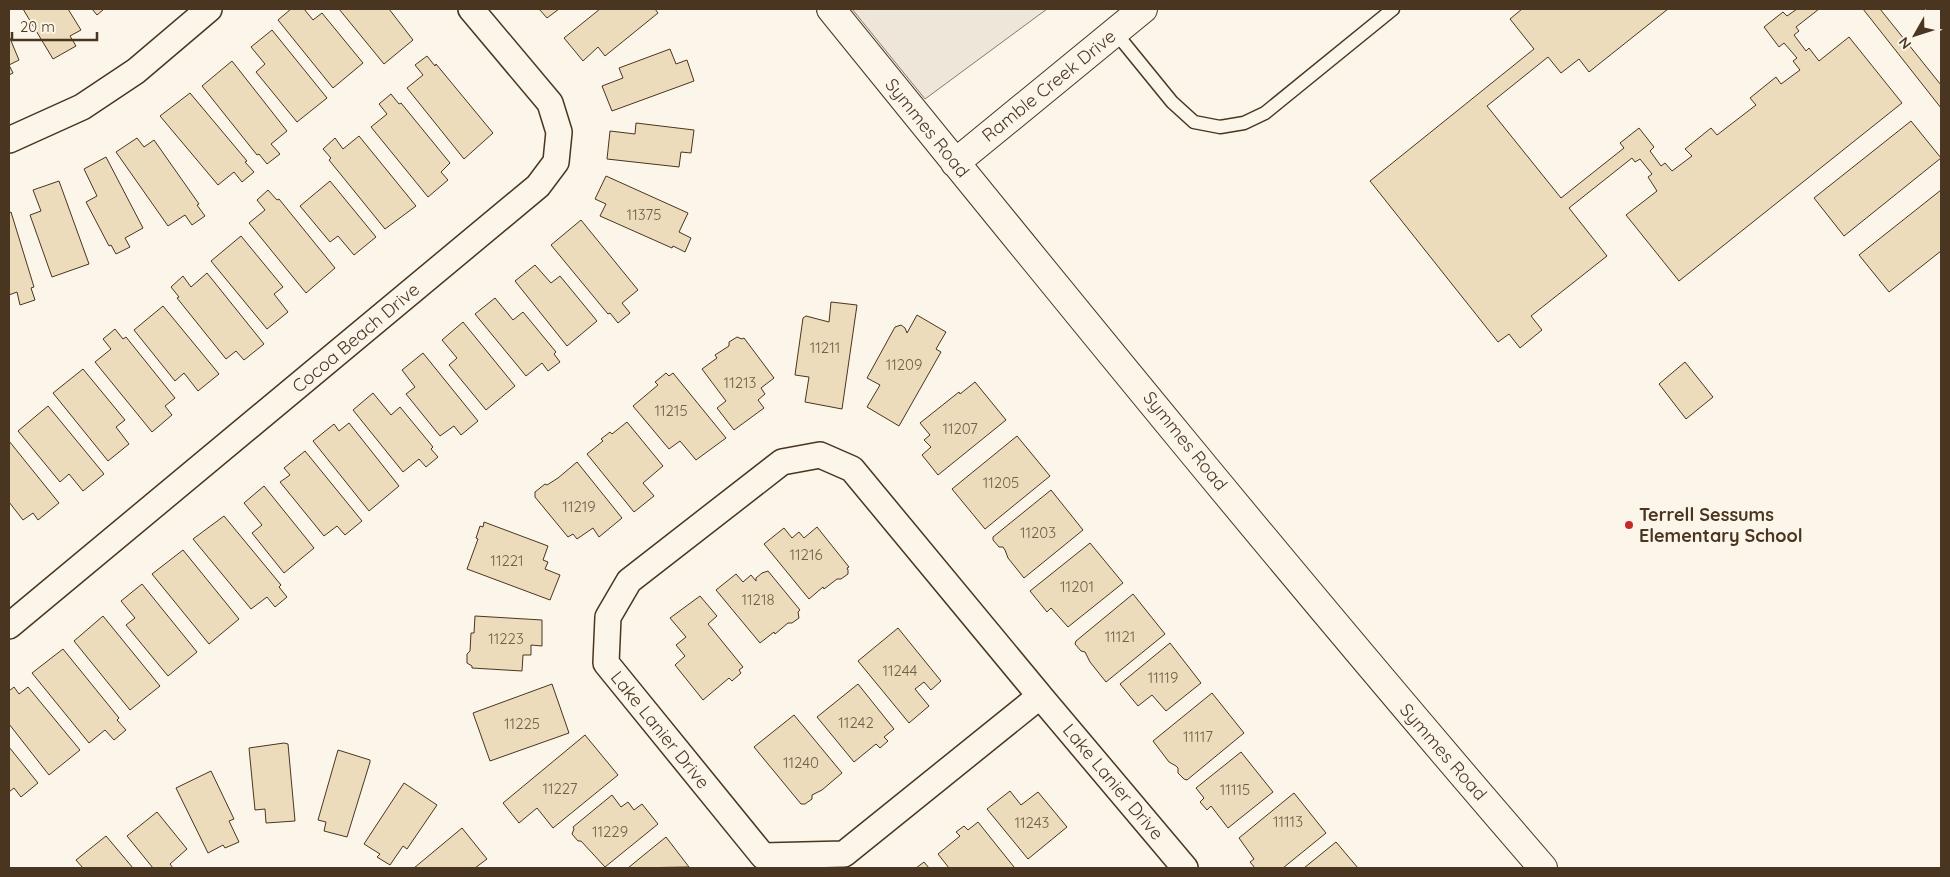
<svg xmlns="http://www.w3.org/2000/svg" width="1950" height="877" font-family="Quicksand,sans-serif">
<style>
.green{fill:#ede6d9;stroke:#887966}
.building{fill:#ecdcbc;stroke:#4a3520}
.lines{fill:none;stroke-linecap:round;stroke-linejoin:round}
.lane-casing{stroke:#4a3520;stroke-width:15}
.street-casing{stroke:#4a3520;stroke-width:28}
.secondary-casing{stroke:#4a3520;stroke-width:30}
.lane{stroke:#fbf6e9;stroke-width:12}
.street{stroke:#fbf6e9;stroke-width:25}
.secondary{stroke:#fbf6e9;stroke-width:28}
.poi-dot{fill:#c62828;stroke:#fbf6e9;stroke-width:2}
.labels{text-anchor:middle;stroke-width:4;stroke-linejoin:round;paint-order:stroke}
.number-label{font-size:15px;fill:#725f47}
.street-label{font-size:18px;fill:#4a3520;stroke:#fbf6e9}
.poi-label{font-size:18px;font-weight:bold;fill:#4a3520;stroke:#fbf6e9;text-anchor:start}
</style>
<rect width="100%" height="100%" fill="#fbf6e9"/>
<!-- green -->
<path class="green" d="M852 9H1047L925 99Z"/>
<!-- building -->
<path class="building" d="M23 9H68L81 30 70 36 76 46 53 59Z
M92 9H104L97 15Z
M291 9H304L313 20 322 13 363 63 333 88 278 20Z
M339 9H389L413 40 384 64Z
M539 9H559L547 18Z
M600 9H655L658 13 605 56 598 47 583 61 564 38Z
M1522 9H1668L1589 72 1579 59 1561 73 1548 57 1487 106 1561 198 1624 148 1620 143 1639 128 1654 147 1650 151 1661 166 1665 163 1672 171 1692 156 1685 149 1711 128 1717 135 1756 105 1750 98 1776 77 1781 84 1800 70 1793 61 1797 58 1784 43 1779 47 1764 27 1783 12 1787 16 1797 9H1819L1796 27 1799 31 1794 35 1806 51 1809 48 1819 61 1849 37 1902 103 1679 281 1626 215 1657 191 1648 177 1652 174 1640 159 1635 162 1632 158 1569 208 1607 256 1531 316 1542 330 1520 348 1509 334 1498 342 1370 181 1534 49 1510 19Z
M1863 9H1880L1941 85V108Z
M272 30 327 98 297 122 256 72 265 64 251 47Z
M9 36 19 60 9 65 13 73 9 75Z
M670 49 676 64 687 60 694 81 612 111 602 86 623 78 619 68Z
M427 56 435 66 436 64 493 133 464 159 407 88 423 75 415 65Z
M232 61 287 131 271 144 280 154 267 164 259 154 257 155 202 86Z
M190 93 247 161 245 162 254 172 242 182 234 172 218 185 160 116Z
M391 94 399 104 401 103 450 163 441 172 448 180 428 197 371 127 387 114 379 104Z
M1911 121 1941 158 1844 236 1814 198Z
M636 123 694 130 691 153 681 152 679 167 607 159 610 131 635 134Z
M359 136 416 206 385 229 329 160 331 158 323 149 335 138 343 149Z
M137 138 144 147 154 140 199 204 197 205 205 216 192 225 185 215 168 226 116 152Z
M106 157 143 228 125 238 130 247 116 254 111 245 109 246 86 202 97 196 84 169Z
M606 176 688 213 679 232 691 238 685 252 673 246 672 248 600 216 606 204 595 199Z
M59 181 89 264 52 277 30 215 41 211 33 190Z
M330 181 376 237 354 255 338 236 330 242 300 206Z
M268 190 277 200 279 199 335 268 306 293 249 223 265 210 257 200Z
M1941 190V251L1889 292 1859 255Z
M11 212 34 287 31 288 35 300 20 305 17 292 9 295V213Z
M581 220 638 290 622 303 630 313 618 323 610 313 608 314 551 245Z
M241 236 283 287 274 294 288 312 267 329 211 261Z
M535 265 551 283 560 276 597 321 567 346 515 281Z
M207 273 264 344 244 360 236 351 226 359 177 298 179 297 171 287 183 276 191 287Z
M495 298 513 320 523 312 556 352 554 354 560 362 548 371 542 363 526 376 475 314Z
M831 302 857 305 842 409 805 402 809 377 795 375 803 318 806 316 829 322Z
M163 306 219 374 198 391 184 373 175 381 134 330Z
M917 315 946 332 936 349 941 352 899 426 867 407 880 385 867 378 895 327 901 325 905 328 907 333Z
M463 322 515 386 486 410 449 365 457 358 442 340Z
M115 329 123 339 126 337 175 398 165 406 172 415 152 432 95 362 111 349 103 339Z
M737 337 742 339 744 338 774 378 761 388 765 394 758 400 764 408 734 430 717 408 726 401 702 369 717 358 715 355 729 346V342Z
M423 353 478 421 461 435 454 426 440 436 406 394 415 387 402 370Z
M1685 362 1713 397 1686 419 1659 384Z
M83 369 125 420 116 427 129 444 108 461 53 393Z
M666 373 669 376 673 373 726 438 696 460 680 441 669 449 633 406 658 385 655 382Z
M975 382 1006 420 938 475 922 455 931 447 924 440 930 435 920 423 959 392 960 394Z
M373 393 391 415 400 407 433 447 431 449 438 457 426 467 419 459 403 472 353 410Z
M48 406 104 474 83 491 69 474 60 482 18 431Z
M627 422 663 466 643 483 654 496 634 512 587 454 603 441 601 439 610 432 612 434Z
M349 423 399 486 369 511 313 441 334 424 339 431Z
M1017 436 1050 476 985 529 952 489Z
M9 441 59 503 38 520 33 513 23 520 9 502Z
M305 451 362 521 345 535 337 526 324 536 280 482 290 475 284 468Z
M577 462 622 518 599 537 593 528 577 539 573 534 568 537 535 497V492L545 484 547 485 558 478Z
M264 486 314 548 284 573 252 533 262 525 244 503Z
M1051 490 1083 530 1024 578 1008 558 1005 550 1003 547H999L993 540V537Z
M224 516 281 585 279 587 287 597 275 607 267 597 251 609 193 539Z
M484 522 548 546 543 560 548 562 545 569 560 575 550 600 467 569 478 539 476 538 480 526 483 527Z
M817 527 849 567 847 568 848 570V574L841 579H837L824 589 823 587 809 599 764 544 784 528 792 538 799 532 804 538Z
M1090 543 1123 583 1068 627 1051 608 1047 612 1030 591Z
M183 550 239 619 209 644 152 574Z
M768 571 800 610 798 612 799 618 792 623H788L775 634 774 632 760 643 716 590 736 574 743 582 751 575 756 581V578L762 573Z
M142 584 197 652 168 676 126 625 135 618 121 601Z
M1133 594 1165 634 1106 682 1090 662 1085 652 1081 651 1075 644 1076 641Z
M700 596 717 616 708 624 743 667 739 670 741 673 732 681 729 678 703 700 675 665 685 656 676 645 686 637 670 618Z
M103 616 160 686 130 710 74 641Z
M475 616 542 620V646L531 645V655H523L522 671 472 668V666L467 663V654L470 651 471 633H474Z
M898 628 941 681 931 690 924 682 915 689 929 706 909 723 858 661Z
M1170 643 1201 683 1166 711 1152 695 1138 706 1120 684Z
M63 649 119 718 117 720 126 730 114 740 105 730 89 743 32 673Z
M552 684 569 733 490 761 473 713Z
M858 684 894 729 884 737 888 741 880 748 876 744 854 762 817 717Z
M14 687 19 694 28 687 80 750 49 775 9 724V691Z
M1212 693 1244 733 1187 780 1184 779 1178 773V768L1176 766 1169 762 1153 741Z
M794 715 842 773 822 790 812 795V799L805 804H801L754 747Z
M585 735 618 775 553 828 537 808 519 823 503 803Z
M284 743 288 744 295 821 266 823 265 809 255 810 249 748Z
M9 747 38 783 21 797 14 788 9 792Z
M338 750 370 760V762L347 837 324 831 326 822 318 820Z
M1241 752 1273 792 1228 828 1211 806 1207 810 1200 802 1204 798 1196 788Z
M211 771 234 819 229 821 239 842 225 848 223 845 208 853 176 788Z
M404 783 437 805 407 849 403 846 390 865 377 857 380 854 364 844Z
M1010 791 1021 805 1038 792 1067 827 1028 859 987 809Z
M1294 793 1326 833 1283 868H1255L1250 862 1254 859 1239 838Z
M612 795 621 807 628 802 634 810 642 804 658 824 605 867 581 841H578L572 834 574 829 573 827Z
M157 812 187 849 170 864 173 868H153L127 836Z
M978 822 1014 867 1012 868H949L938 854 960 836 956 832 964 826 968 830Z
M462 828 487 859 475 868H414Z
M106 836 133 868H83L76 860Z
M666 837 689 867 628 868 645 854Z
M1336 842 1358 868H1304Z
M924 862 929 868H916Z"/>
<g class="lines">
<!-- lane casing -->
<g class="lane-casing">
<path id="lane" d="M1115 32 1172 102 1194 122 1220 127 1244 123 1265 113 1393 9"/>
</g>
<!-- street casing -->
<g class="street-casing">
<path id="street" d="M9 140 82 107 136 71 209 9
M820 455 852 469 1040 696 844 854 763 856 606 663 608 617 629 581 782 462Z
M9 626 538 186 556 162 559 132 550 103 471 9
M1040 696 1185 868"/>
</g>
<!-- secondary casing -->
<g class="secondary-casing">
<path id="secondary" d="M831 9C1065 298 1300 587 1543 868
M955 163 1143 9"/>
</g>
<!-- lane -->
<use href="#lane" class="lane"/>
<!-- street -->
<use href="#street" class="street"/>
<!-- secondary -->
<use href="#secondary" class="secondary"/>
</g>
<!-- markers -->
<circle class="poi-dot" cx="1629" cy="525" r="5"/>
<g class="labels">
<!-- number labels -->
<g class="number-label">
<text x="644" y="220">11375</text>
<text x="825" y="353">11211</text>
<text x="904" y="370">11209</text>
<text x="740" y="388">11213</text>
<text x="671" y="416">11215</text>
<text x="960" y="434">11207</text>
<text x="1001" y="488">11205</text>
<text x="579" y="512">11219</text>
<text x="1038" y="538">11203</text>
<text x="806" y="560">11216</text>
<text x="507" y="566">11221</text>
<text x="1077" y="592">11201</text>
<text x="758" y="605">11218</text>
<text x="1120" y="642">11121</text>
<text x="506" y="644">11223</text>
<text x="900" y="676">11244</text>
<text x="1163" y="683">11119</text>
<text x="856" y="728">11242</text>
<text x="522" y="729">11225</text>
<text x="1198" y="742">11117</text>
<text x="801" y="768">11240</text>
<text x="560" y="794">11227</text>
<text x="1235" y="795">11115</text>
<text x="1288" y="827">11113</text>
<text x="1032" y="828">11243</text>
<text x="610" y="837">11229</text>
</g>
<!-- street labels -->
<g class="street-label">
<text transform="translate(1049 86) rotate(-39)" y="6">Ramble Creek Drive</text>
<text transform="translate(927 128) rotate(51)" y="6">Symmes Road</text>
<text transform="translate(356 338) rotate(-40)" y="6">Cocoa Beach Drive</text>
<text transform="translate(1185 441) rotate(51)" y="6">Symmes Road</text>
<text transform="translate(660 730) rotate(51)" y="6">Lake Lanier Drive</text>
<text transform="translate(1443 752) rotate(49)" y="6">Symmes Road</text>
<text transform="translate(1113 782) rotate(50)" y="6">Lake Lanier Drive</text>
</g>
<!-- poi labels -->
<g class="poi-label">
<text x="1639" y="521">Terrell Sessums<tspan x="1639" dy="21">Elementary School</tspan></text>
</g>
</g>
<!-- border -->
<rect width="1950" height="877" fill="none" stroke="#4a3520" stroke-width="20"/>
<!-- north arrow -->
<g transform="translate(1915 35) rotate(231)" stroke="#fbf6e9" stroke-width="4" paint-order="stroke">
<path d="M0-4L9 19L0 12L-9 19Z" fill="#4a3520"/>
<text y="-8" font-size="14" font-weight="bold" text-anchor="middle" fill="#4a3520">N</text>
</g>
<!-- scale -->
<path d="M12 32v8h85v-8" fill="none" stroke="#4a3520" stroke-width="2.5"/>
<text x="20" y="32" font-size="15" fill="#4a3520" stroke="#fbf6e9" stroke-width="4" paint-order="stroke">20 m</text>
</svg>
